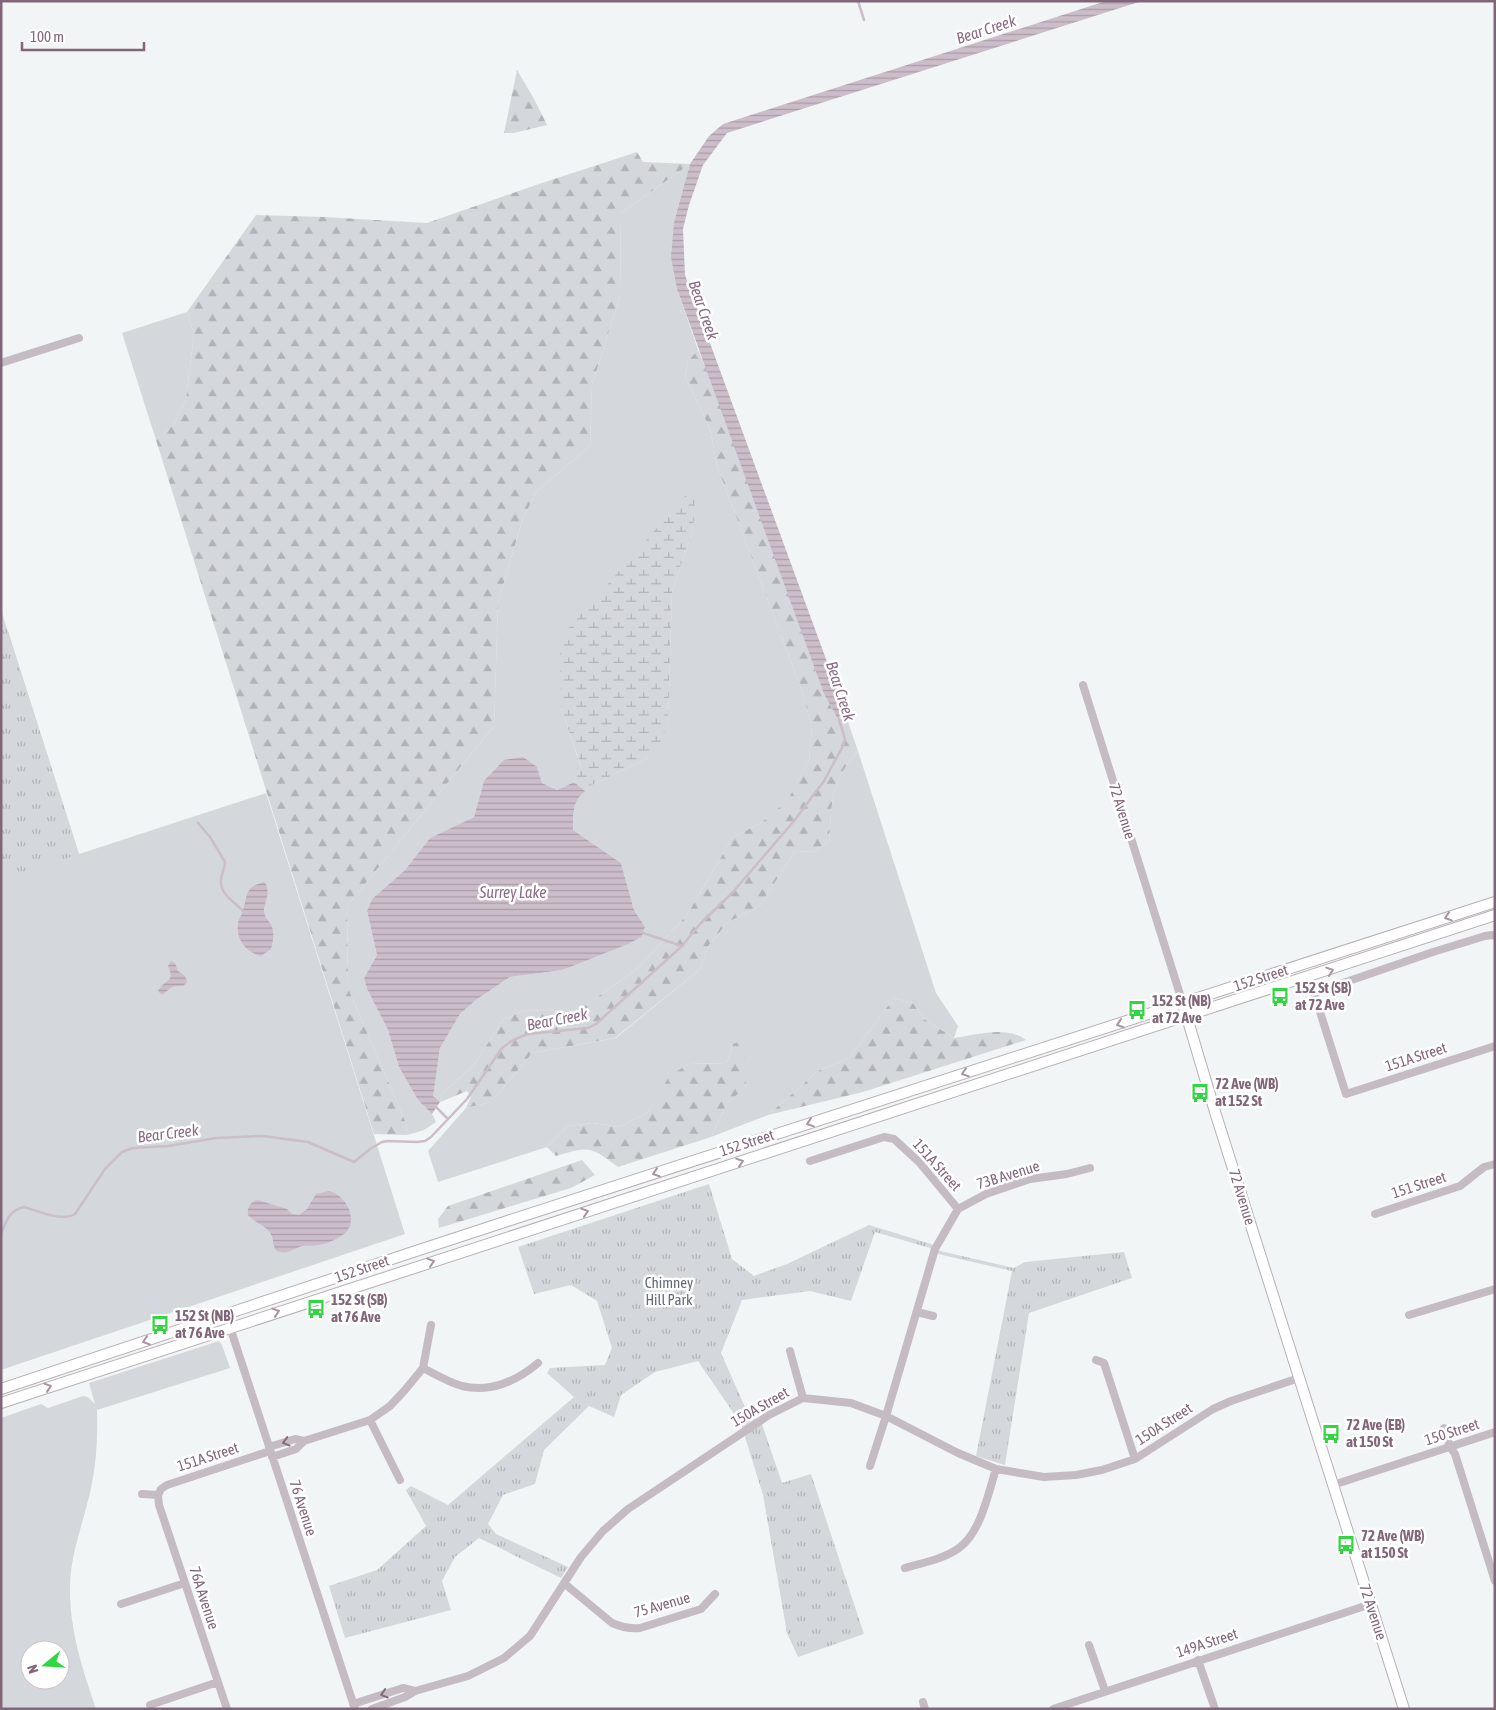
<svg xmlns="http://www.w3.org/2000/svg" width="1496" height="1710" font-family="'Asap Condensed',sans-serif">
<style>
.green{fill:#d4d8dc;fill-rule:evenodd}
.forest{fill:url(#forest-firs)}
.wetland{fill:url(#wetland-marsh)}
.park{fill:url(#park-tufts)}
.water{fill:url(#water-rules)}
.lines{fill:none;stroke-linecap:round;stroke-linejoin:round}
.stream{stroke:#cbbdc9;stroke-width:2.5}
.major-casing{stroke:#b8b0b6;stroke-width:12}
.minor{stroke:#c4bcc2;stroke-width:8}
.major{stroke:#fff;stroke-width:10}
.oneway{stroke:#a794a1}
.oneway2{stroke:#846a7d}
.labels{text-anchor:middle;stroke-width:5;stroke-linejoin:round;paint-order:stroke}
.street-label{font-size:15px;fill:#816679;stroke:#fff}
.poi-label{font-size:15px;font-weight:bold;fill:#816679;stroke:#fff;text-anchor:start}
.park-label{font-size:15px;fill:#656b79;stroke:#fff}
.water-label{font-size:16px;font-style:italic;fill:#8b6c87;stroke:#fff}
</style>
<defs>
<pattern id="forest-firs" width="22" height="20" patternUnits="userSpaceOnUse" patternTransform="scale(1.25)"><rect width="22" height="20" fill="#d4d8dc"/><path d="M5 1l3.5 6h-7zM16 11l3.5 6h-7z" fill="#b1b3b7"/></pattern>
<pattern id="wetland-marsh" width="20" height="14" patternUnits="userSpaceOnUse" patternTransform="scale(1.25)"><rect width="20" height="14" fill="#d4d8dc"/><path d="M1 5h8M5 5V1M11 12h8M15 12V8" fill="none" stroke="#b1b3b7"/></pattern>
<pattern id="park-tufts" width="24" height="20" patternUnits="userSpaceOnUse" patternTransform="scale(1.25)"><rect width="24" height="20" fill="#d4d8dc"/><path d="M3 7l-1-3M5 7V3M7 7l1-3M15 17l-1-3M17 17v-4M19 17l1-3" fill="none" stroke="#b1b3b7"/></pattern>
<pattern id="water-rules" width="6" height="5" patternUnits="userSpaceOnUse" patternTransform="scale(1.25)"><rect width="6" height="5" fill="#cbbdc9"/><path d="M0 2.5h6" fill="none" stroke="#aa9da8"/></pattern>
</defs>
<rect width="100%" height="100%" fill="#f2f5f5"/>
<!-- green -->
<path class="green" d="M690 164 674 222 677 289 698 350 688 361 685 376 710 429 717 466 802 691 812 728 809 760 788 801 761 823 733 837 687 915 638 968 579 1010 522 1011 503 1020 473 1066 442 1094 440 1102 432 1096 440 1048 460 1014 476 1000 510 977 562 970 645 928 634 910 621 863 573 830V812L578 796 592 785 647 758 668 724 672 592 693 529 561 708 581 767 574 782 557 790 542 783 537 767 484 781 474 817 430 838 405 870 372 899 367 911 377 955 364 978 367 989 388 1030 399 1067 418 1100 432 1114 436 1122 424 1130 407 1135 406 1123 348 988 347 906 494 726 498 603 522 521 536 492 590 446 592 385 620 296 621 213Z
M187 312 194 334 186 399 173 425 156 440 122 333Z
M8 631 79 854 266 793 405 1234 1 1370V632Z
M858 751 936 993 958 1026 954 1038 924 1019 913 1003 894 998 849 1058 818 1071 768 1115 711 1137 727 1103 746 1087 733 1044 727 1063 689 1064 671 1075 647 1113 619 1127 593 1123 568 1126 547 1147 438 1182 428 1151 466 1108 487 1103 500 1092 532 1053 616 1038 700 969 709 945 728 922 759 907 795 851 814 852 829 841C832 802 830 782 858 751Z
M219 1341 222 1345 230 1368 97 1410C98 1440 96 1469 89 1497 83 1522 74 1546 71 1571 66 1620 81 1664 96 1709H1V1418L41 1404 48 1408 83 1396 88 1397 95 1404 89 1383ZM30 1650H60V1680H30Z"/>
<!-- forest -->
<path class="forest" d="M517 70 533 97 547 125 514 133H504Z
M637 152 643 162 690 164 621 213 620 296 592 385 590 446 536 492 522 521 498 603 494 726 347 906 348 988 406 1123 407 1135 374 1134 156 440 173 425 186 399 194 334 187 312 256 215 324 217 427 223 539 184Z
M698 350 711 380 824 694 839 721 837 689 858 751C830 782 832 802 829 841L814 852 795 851 759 907 728 922 709 945 700 969 615 1038 532 1053 500 1092 487 1103 466 1108 471 1097 467 1091 440 1102 442 1094 473 1066 503 1020 522 1011 579 1010 638 968 687 915 733 837 761 823 788 800 809 760 812 728 802 691 717 466 710 429 685 376 688 361Z
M894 998 913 1003 924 1019 954 1038C976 1035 1007 1025 1026 1040L863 1092 768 1115 818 1071 849 1058Z
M744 1040 746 1087 727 1103 711 1137 618 1167C590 1146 589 1146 556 1156L547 1147 568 1126 593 1123 619 1127 647 1113 670 1075 689 1064 727 1063 733 1044Z
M582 1160 595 1175 571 1188 439 1228 438 1219 448 1206Z"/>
<!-- wetland -->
<path class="wetland" d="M687 494 695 499 693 529 672 592 668 724 659 745 647 758 592 785 585 791 574 782 581 766 561 708 560 638Z"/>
<!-- park -->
<path class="park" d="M1 610 79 854 1 880Z
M709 1184 732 1259 754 1276 787 1264 869 1225 931 1244 940 1251 1014 1268 1025 1262 1124 1252 1132 1278 1029 1313 1005 1465 976 1456 1012 1271 938 1254 930 1248 875 1232 851 1301 810 1291 742 1300 721 1353 745 1407 762 1424 782 1483 811 1474 864 1634 798 1657 787 1633 763 1495 741 1424 698 1361 655 1372 621 1395 614 1417 589 1406 544 1450 535 1484 503 1495 488 1524 496 1534 568 1567 561 1578 479 1538 455 1557 442 1581 451 1610 345 1638 329 1586 377 1570 426 1526 406 1490 411 1486 448 1505 574 1397 547 1373 550 1368 605 1365 612 1348 597 1301 571 1285 534 1294 518 1247Z"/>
<!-- water -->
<path class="water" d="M1106 1H1142L727 133 703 165 689 205 683 229 685 275 837 689 840 723 824 694 677 289 671 257 674 222 690 164 709 136 723 124Z
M523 757 537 767 542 783 557 790 574 782 585 791C572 801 573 815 573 830L621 863 634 910 645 927 641 937 628 944 562 970 510 977 476 1000 460 1014 440 1048 433 1096 440 1102 432 1114 418 1100 399 1067 388 1030 367 989 364 978 377 955 367 911 372 899 405 870 430 838 474 817 484 781 504 760Z
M265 882C271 895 265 898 264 910 264 918 268 919 271 925 275 932 273 941 271 949L261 956C247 953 236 940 238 925 238 919 242 915 243 910 248 894 245 886 265 882Z
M171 961 175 963 178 971 185 976 187 982 183 986C171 985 170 989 162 995L158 991C164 979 176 983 168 966Z
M329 1191C346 1195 360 1221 344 1234 337 1239 327 1244 318 1245 313 1246 307 1245 302 1246 292 1249 288 1255 277 1251 271 1245 275 1239 270 1233 265 1225 255 1223 248 1215 247 1208 250 1201 258 1200L287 1209 292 1214 299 1215 307 1209 316 1194Z"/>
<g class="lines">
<!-- stream -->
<path class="stream" d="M858 1 864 20
M198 823 210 837 225 862C225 869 220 875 221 883 221 895 237 904 244 912
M643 933 682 946
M436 1107 448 1119
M1 1234C6 1222 9 1210 24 1207 38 1211 62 1222 75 1214L105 1169 122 1152 133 1148 168 1146 216 1138 262 1136 308 1142 354 1162 370 1149 382 1142 388 1141 417 1142 425 1141 431 1137 467 1099 502 1048 513 1040 528 1034 588 1028 596 1024 682 946 700 924 733 892 794 821 824 781 843 746 845 739 839 720"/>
<!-- major casing -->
<g class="major-casing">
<path id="major" d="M1183 1004 1216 1115 1404 1709
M1 1389C139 1344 276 1297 413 1252 773 1133 1135 1020 1495 902
M1 1403C498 1238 998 1082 1495 915"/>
</g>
<!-- minor -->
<path class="minor" d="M1 363 79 338
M1083 685 1183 1004
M1495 936 1492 935 1485 936 1433 952 1314 993 1346 1094 1495 1046
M810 1161 884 1137 894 1139 919 1162 958 1209
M1375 1214 1460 1186 1484 1167 1495 1164
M917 1312 933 1316
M226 1315 355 1709
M1409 1315 1495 1289
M790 1351 803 1398
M1096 1360 1104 1363 1135 1459
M423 1368C435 1374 448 1382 462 1386 490 1393 517 1381 538 1363
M370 1420 400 1480
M1444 1428 1450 1447 1455 1454 1495 1581
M269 1447 295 1439 304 1441
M272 1457 296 1449 304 1441 370 1420 390 1406 405 1390 423 1368 431 1325
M870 1466 886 1416 935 1249 958 1209 986 1194 1030 1179 1067 1174 1090 1168
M1333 1485 1495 1432
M142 1494 158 1495
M158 1495 159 1505 227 1709
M158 1495 161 1489 167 1485 270 1451
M905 1568C922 1563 944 1559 959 1548 981 1532 988 1494 996 1469
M565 1584 612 1623C621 1627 630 1629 640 1628L701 1609 715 1594
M121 1604 185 1583
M1089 1645 1105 1691
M1198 1660 1215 1709
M923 1702 925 1709
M353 1704 403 1688 415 1691
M150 1705 218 1682
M372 1709 405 1697 415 1691 468 1676 504 1658 530 1636 581 1557 603 1531 628 1509 769 1415 803 1398 851 1403 886 1416 958 1453 996 1469 1044 1477 1076 1475 1102 1470 1135 1459 1213 1409 1231 1401 1299 1378
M1053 1709 1371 1604"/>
<!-- major -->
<use href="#major" class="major"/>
</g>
<!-- one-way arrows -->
<defs><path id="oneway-chevron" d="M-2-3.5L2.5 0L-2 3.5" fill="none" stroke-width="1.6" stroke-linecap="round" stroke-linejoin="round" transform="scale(1.25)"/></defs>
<g class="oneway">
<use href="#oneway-chevron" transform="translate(1448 917) rotate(162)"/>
<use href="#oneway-chevron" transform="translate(1330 971) rotate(-18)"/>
<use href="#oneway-chevron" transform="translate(1120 1024) rotate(162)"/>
<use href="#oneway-chevron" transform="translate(965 1073) rotate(162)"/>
<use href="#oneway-chevron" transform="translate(810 1123) rotate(162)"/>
<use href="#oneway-chevron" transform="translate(740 1162) rotate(-18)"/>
<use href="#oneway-chevron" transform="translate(656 1173) rotate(162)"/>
<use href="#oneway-chevron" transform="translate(585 1212) rotate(-18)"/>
<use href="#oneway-chevron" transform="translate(431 1262) rotate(-18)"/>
<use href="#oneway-chevron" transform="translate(276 1312) rotate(-18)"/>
<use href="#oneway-chevron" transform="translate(146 1341) rotate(162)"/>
<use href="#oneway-chevron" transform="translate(48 1387) rotate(-18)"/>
</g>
<g class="oneway2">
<use href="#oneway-chevron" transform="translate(286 1442) rotate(165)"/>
<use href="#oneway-chevron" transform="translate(384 1694) rotate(163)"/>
</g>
<!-- icons -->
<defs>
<g id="bus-bare" transform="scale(1.5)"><path d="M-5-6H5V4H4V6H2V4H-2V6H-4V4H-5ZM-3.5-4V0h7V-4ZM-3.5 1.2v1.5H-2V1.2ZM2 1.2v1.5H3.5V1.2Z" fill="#31d741" stroke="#fff" stroke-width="2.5" paint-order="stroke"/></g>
</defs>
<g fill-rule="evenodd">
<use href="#bus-bare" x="1280" y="997"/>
<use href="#bus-bare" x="1137" y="1010"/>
<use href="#bus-bare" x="1200" y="1093"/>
<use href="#bus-bare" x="316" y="1309"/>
<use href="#bus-bare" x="160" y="1325"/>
<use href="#bus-bare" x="1331" y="1434"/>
<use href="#bus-bare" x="1346" y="1545"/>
</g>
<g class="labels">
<!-- street labels -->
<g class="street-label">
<text transform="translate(1122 811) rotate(73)" y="5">72 Avenue</text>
<text transform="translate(1261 978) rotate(-18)" y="5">152 Street</text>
<text transform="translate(1416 1057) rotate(-18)" y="5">151A Street</text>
<text transform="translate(747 1143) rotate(-18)" y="5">152 Street</text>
<text transform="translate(937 1165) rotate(48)" y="5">151A Street</text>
<text transform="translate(1008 1175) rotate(-17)" y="5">73B Avenue</text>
<text transform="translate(1419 1185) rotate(-18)" y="5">151 Street</text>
<text transform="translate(1242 1197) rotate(73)" y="5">72 Avenue</text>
<text transform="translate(362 1269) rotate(-19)" y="5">152 Street</text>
<text transform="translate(760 1407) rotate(-30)" y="5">150A Street</text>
<text transform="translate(1164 1424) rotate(-33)" y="5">150A Street</text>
<text transform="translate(1452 1432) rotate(-18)" y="5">150 Street</text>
<text transform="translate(208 1457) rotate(-18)" y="5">151A Street</text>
<text transform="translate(303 1508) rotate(72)" y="5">76 Avenue</text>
<text transform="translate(204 1598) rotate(72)" y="5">76A Avenue</text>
<text transform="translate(662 1605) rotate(-16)" y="5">75 Avenue</text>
<text transform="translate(1373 1612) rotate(72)" y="5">72 Avenue</text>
<text transform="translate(1207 1643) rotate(-18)" y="5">149A Street</text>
</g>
<!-- poi labels -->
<g class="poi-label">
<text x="1295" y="993">152 St (SB)<tspan x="1295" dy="17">at 72 Ave</tspan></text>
<text x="1152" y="1006">152 St (NB)<tspan x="1152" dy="17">at 72 Ave</tspan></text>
<text x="1215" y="1089">72 Ave (WB)<tspan x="1215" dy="17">at 152 St</tspan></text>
<text x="331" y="1305">152 St (SB)<tspan x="331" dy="17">at 76 Ave</tspan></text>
<text x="175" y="1321">152 St (NB)<tspan x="175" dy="17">at 76 Ave</tspan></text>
<text x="1346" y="1430">72 Ave (EB)<tspan x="1346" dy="17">at 150 St</tspan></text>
<text x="1361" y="1541">72 Ave (WB)<tspan x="1361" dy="17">at 150 St</tspan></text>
</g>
<!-- park labels -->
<g class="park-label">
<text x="669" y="1288">Chimney<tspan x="669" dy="17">Hill Park</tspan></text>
</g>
<!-- water labels -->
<g class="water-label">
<text transform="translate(986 29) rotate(-18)" y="6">Bear Creek</text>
<text transform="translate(704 310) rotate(71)" y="6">Bear Creek</text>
<text transform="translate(841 691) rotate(72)" y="6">Bear Creek</text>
<text x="513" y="898">Surrey Lake</text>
<text transform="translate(557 1019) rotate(-11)" y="6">Bear Creek</text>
<text transform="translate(168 1133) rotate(-7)" y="6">Bear Creek</text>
</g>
</g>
<!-- border -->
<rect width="1496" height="1710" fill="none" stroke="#816679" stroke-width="5"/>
<!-- north arrow -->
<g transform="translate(45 1665) rotate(252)"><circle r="24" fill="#ffffff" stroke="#cdc2c9"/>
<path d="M0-4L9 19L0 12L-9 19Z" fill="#31d741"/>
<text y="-8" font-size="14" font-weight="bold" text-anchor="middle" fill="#816679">N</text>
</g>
<!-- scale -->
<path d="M22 42v8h122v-8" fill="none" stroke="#816679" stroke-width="2.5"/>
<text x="30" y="42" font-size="15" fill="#816679" stroke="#ffffff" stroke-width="4" paint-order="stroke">100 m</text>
</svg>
